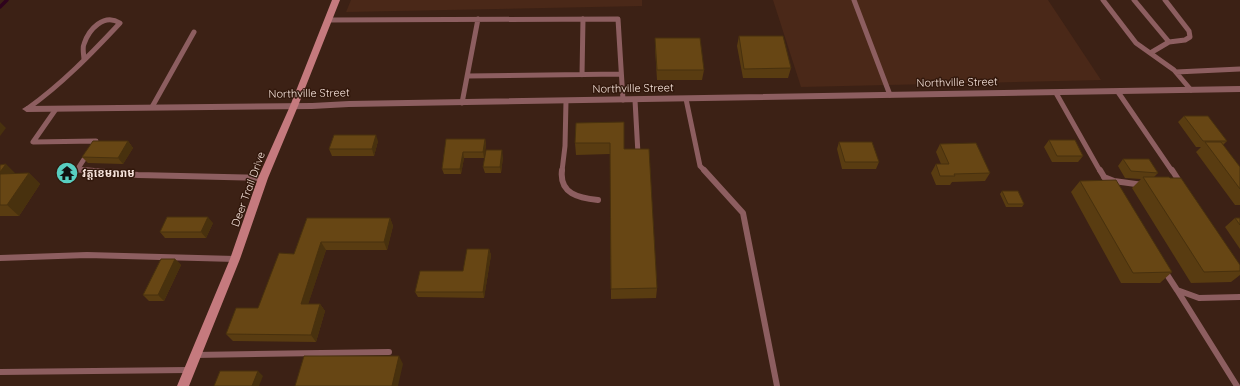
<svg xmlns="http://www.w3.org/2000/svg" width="1240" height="386" font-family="Quicksand,'Noto Sans Khmer',sans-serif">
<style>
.built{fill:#4a2818}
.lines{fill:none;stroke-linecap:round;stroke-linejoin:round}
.stream{stroke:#2f031d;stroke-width:3.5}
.lane-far1{stroke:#8d5e60;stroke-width:5}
.lane{stroke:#8d5e60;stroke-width:6}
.street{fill:#8d5e60;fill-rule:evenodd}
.secondary{fill:#c57a7e;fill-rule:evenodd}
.wall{fill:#593c11}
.shaded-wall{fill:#48310e}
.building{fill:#674614;stroke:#48310e}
.labels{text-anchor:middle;stroke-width:3;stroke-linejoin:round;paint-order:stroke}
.street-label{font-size:11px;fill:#f7e4dc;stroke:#32180c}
.poi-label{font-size:11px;font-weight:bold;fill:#f7e4dc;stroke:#32180c;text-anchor:start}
</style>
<rect width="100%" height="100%" fill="#3c2115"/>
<!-- built -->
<path class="built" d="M351 0H646H642V6L346 12Z
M773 0H1048L1101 80 801 87Z"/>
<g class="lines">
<!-- stream -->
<path class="stream" d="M0 7 7 0"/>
<!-- lane-far1 -->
<path class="lane-far1" d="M854 0 890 95
M1103 0 1136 43 1174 70 1191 90
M1134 0 1169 42 1152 52
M1165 0 1189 31 1190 37 1185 40 1169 42
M328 20 618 19 623 100
M1176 72 1240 69
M582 75 583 19
M467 76 621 74
M1118 92 1172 171
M1056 93 1100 171
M686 99 700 166 705 171
M635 100 638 154
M462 103 478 19
M152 107 194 32
M27 109C62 84 91 54 120 23 104 13 89 29 84 44 82 48 84 55 84 60
M56 109 33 142 96 141 93 145
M88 153 77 170 95 171
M562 171 565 146 566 101"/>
<!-- lane -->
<path class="lane" d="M83 170 138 175 263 178
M562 170C559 194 579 198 598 200
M704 170 743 213 777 386
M1100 170 1110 187
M1172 170 1181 184
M1104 177 1114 181 1143 185
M0 258 87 255 235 259
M1164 270 1177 290 1199 298 1240 297
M1177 290 1237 386
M194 355 389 352
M0 372 188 370"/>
<!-- street -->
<path class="street" d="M1240 86V92L349 107 312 109 27 112 22 109 27 106 312 103 349 101Z"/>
<!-- secondary -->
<path class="secondary" d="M332 0H340L298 106 268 178 240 259 189 386H177L230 259 258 178 290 106Z"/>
</g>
<!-- wall -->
<path class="wall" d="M739 36 791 68 788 78H743L737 46Z
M655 38 704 70 702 80H657L655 47Z
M1184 116 1227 141 1223 145 1240 167V205H1235L1196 152 1201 147H1196L1178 122Z
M576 123 624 149 657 288 656 298 611 299 610 154 576 155 575 143Z
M446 139H485L486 145 484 158H464L461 174H444L442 169Z
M1049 140 1083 156 1078 162H1052L1044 147Z
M128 141 133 148 123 164 88 163 82 157Z
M378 141 374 156H332L329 149Z
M839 142 879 162 876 169H842L837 149Z
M940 144 990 173 985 181 952 182 950 185H936L931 173 936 164H941L936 152Z
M503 157 501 173H485L483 167Z
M1123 159 1158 173 1154 177 1240 265V275L1231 282 1191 283 1132 188 1141 179 1125 178 1118 166Z
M0 165 15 174 29 173 40 184 19 216H0Z
M1080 181 1172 272 1160 283H1121L1071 192Z
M1002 191 1024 204 1022 207H1006L1000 194Z
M307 218H390L393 226 387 250H326L308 304H320L325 311 316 342 233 341 226 334 258 308 294 254Z
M1235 218H1240V249L1225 227Z
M213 223 206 238H165L160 232Z
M489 249 491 255 484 298 418 297 415 292 463 271Z
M175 259 181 265 164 301H149L143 295Z"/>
<!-- shaded-wall -->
<path class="shaded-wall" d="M0 122 6 128 0 136Z
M376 135 378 141 374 156 372 149Z
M485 139 486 145 484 158 483 152Z
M128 141 133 148 123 164 118 158Z
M502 150 503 157 501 173 500 167Z
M463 152 464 158 461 174 460 169Z
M6 164 17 175H0V172Z
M29 173 40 184 19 216 7 205Z
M208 217 213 223 206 238 201 232Z
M390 218 393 226 387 250 384 242Z
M321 242 326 250 306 311 301 304Z
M489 249 491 255 484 298 483 292Z
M175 259 181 265 164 301 158 295Z
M320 304 325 311 316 342 311 335Z
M399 356 403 364 398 386H392Z
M258 371 263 376 259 386H252Z"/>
<!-- building -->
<path class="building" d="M739 36H783L791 68 744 69Z
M655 38H700L704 70H657Z
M1184 116H1208L1227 141H1203Z
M624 122V149H649L657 288 611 289 610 143H575L576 123Z
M334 135H376L372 149H329Z
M446 139H485L483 152H463L460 169H442Z
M1049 140H1075L1083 156H1057Z
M93 141H128L118 158 82 157Z
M839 142H872L879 162H845Z
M1205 142H1221L1240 167V189Z
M976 143 990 173 954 174 955 176H940L936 164H949L940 144Z
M486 150H502L500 167H483Z
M1123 159H1149L1158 173 1131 171Z
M6 164 0 172V165Z
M29 173 7 205H0V174Z
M1143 177H1169L1170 178H1181L1240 265V271L1204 272Z
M1116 180 1172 272 1133 273 1080 181Z
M1002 191H1018L1024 204H1008Z
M167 217H208L201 232H160Z
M307 218H390L384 242H321L301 304H320L311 335 226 334 236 308H258L279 253 294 254Z
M1235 218H1240V225Z
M467 249H489L483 292H415L420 271H463Z
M161 259H175L158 295H143Z
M304 356H399L392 386H295Z
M220 371H258L252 386H214Z"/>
<!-- icons -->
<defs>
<g id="temple-disc" transform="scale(1.15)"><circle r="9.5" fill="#58cec0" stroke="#32180c"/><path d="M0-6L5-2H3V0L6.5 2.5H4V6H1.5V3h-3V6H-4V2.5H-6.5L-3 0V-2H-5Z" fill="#111"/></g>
</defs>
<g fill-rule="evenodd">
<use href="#temple-disc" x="67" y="173"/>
</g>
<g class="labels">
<!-- street labels -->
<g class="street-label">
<text transform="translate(957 82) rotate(-1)" y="4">Northville Street</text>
<text transform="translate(633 88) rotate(-1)" y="4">Northville Street</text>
<text transform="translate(309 93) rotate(-1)" y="4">Northville Street</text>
<text transform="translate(248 189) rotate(-70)" y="4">Deer Trail Drive</text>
</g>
<!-- poi labels -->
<g class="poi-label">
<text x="82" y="177">វត្តខេមរារាម</text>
</g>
</g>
</svg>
